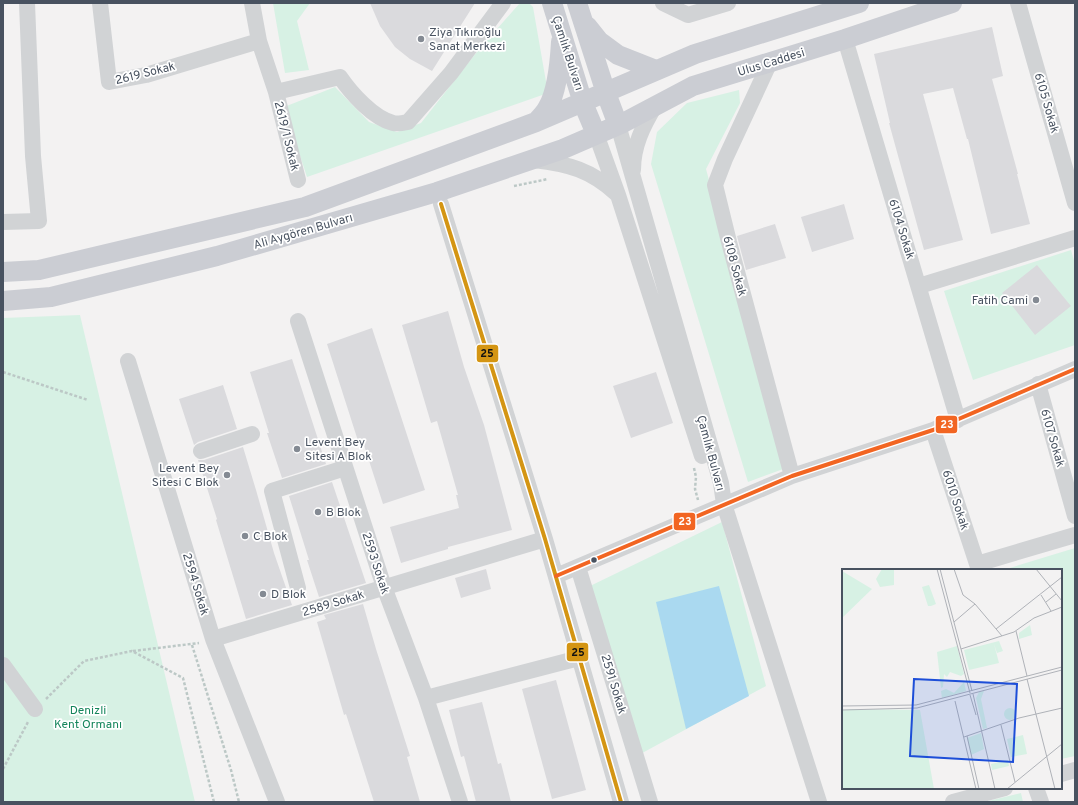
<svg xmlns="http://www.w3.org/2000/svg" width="1078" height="805" font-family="Overpass,sans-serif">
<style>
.green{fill:#d7f1e4}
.water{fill:#aad9f0}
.building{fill:#dadadd}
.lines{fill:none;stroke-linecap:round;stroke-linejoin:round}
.path{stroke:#bcc8c6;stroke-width:2.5;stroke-dasharray:3 2;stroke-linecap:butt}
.minor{stroke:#d1d3d5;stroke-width:16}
.major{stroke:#cbcdd3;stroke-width:20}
.bus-1-casing{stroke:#fff;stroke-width:7}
.bus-2-casing{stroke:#fff;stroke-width:7}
.bus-1{stroke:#d49513;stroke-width:4}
.bus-2{stroke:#f26522;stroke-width:4}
.poi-dot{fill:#848a93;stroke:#fff;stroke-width:1.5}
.bus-dot{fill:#485260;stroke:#fff;stroke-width:1.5}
.labels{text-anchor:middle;stroke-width:3.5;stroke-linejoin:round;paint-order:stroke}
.poi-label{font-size:12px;fill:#485260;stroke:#fff;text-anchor:start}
.street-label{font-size:12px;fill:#485260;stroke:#fff}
.park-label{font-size:12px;fill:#14855b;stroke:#fff}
.inset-road{fill:none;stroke:#afb2b8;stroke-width:1}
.view{fill:#1d4ed8;fill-opacity:0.15;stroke:#1d4ed8;stroke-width:2}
.inset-edge{fill:none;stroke:#485260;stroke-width:2}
.line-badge{stroke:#fff;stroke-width:1.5}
.badge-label{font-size:11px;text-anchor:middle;font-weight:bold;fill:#fff}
.pale-badge-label{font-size:11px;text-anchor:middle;font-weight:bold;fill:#111}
</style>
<rect width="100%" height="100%" fill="#f3f2f2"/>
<!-- green -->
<path class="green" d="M273 3H310L297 21 309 70 285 73Z
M520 3H529L533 7 548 93 307 177 284 107 335 87 369 122 397 132 421 123 480 48Z
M739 90 740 103 706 169 786 468 748 482 651 164 657 132 687 103Z
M1071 250 1075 264V345L973 380 944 291Z
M80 315 195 802H3V318Z
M722 522 766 686 633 758 588 587Z
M1075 548V756L1061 759V570H1003Z
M1021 793 1023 802H984Z"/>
<!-- water -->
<path class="water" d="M719 586 749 696 686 729 656 602Z"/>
<!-- building -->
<path class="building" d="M370 3H475L432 71 410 59 395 47 380 26Z
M992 27 1003 76 992 79 1018 174H1017L1030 224 991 234 968 139H967L953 88 923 94 963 240 924 250 889 123H890L874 54Z
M844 204 854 239 812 252 801 217Z
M775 224 786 258 746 270 737 236Z
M1037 265 1071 306 1035 335 1002 293Z
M448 311 464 367 484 425 512 530 448 547V549L401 563 390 527 459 508 456 495H458L437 421 431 423 402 325Z
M372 328 425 490 383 504 363 442 359 444 327 344Z
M292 359 326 464 282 478 267 433H269L250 372Z
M656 372 673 423 631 438 613 386Z
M223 385 237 429 198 442 194 445 179 399Z
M243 447 256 490 274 553 292 605 246 619 216 520 217 519 198 460H204Z
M332 482 366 583 319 597 307 560H309L289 496Z
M486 569 491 589 461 598 455 578Z
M363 604 376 649 410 756 407 757 420 802H374L346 714 344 715 317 622 326 619 324 615Z
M556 680 586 790 552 799 522 689Z
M482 702 498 764 501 763 511 802H476L464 756 461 757 449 710Z"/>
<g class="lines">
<!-- path -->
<path class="path" d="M514 186 548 179
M3 372 88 400
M694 468 696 477 695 489 698 500
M192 645 231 770 239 802
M133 651 199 643
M46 699 84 661 132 651 183 678 214 802
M3 769 28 722"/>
<!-- minor -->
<path class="minor" d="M100 3 109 82 146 75 259 41
M252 3 259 41 276 92 298 180
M663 3 688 15 728 3
M1018 3 1075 203
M845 39 958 420
M770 62 725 159 715 185 729 242 792 476
M276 92 340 77C351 93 373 118 393 123 397 124 403 123 408 122L451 73 503 3
M618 125 721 483 724 504 819 802
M596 134 618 195 702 456
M534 160C569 164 591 170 617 194
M633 170C633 146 643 126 655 106
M441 204 545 539 621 802
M3 222 39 221 33 156 27 3
M919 286 1075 238
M298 321 384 587 426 698 460 802
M128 361 213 639 277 802
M1038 384 1075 516
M933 430 979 570
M201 451 252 434
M977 564 1075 535
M578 567 650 802
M556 576 792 476 933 430 1075 369
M298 588 272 491 345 468
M213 639 545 539
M3 665 35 709
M426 698 579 658
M1061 774 1075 770
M1036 788 1041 802
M953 802 1005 788"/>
<!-- major -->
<path class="major" d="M552 3 583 103 596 134
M577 3 606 93 618 125
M587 26 599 41 618 55 656 70
M536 122C541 117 545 113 548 107 557 91 560 60 561 42
M3 272 39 270 305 207 536 122 695 54 859 3
M3 301 51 297 217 256 437 192 563 149 623 123 693 86 845 39 952 3"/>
<!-- bus-1 casing -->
<g class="bus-1-casing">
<path id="bus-1" d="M441 204 545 539 621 802"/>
</g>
<!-- bus-2 casing -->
<g class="bus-2-casing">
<path id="bus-2" d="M556 576 792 476 933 430 1075 369"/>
</g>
<!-- bus-1 -->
<use href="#bus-1" class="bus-1"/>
<!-- bus-2 -->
<use href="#bus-2" class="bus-2"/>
</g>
<!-- markers -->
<g class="poi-dot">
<circle cx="421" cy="39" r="4"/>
<circle cx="1036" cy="300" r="4"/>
<circle cx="297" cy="449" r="4"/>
<circle cx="227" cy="475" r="4"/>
<circle cx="318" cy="512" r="4"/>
<circle cx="245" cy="536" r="4"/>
<circle cx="263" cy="594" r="4"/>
</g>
<circle class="bus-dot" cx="594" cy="560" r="3.5"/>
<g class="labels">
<!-- poi labels -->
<g class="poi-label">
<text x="429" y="36">Ziya Tıkıroğlu<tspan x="429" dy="14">Sanat Merkezi</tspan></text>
<text x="1028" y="304" text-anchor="end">Fatih Cami</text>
<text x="305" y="446">Levent Bey<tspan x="305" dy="14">Sitesi A Blok</tspan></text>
<text x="219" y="472" text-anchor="end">Levent Bey<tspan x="219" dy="14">Sitesi C Blok</tspan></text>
<text x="326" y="516">B Blok</text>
<text x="253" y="540">C Blok</text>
<text x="271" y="598">D Blok</text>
</g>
<!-- street labels -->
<g class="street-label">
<text transform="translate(568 53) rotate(72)" y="4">Çamlık Bulvarı</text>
<text transform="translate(771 62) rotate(-17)" y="4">Ulus Caddesi</text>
<text transform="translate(145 73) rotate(-14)" y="4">2619 Sokak</text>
<text transform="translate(1047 103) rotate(74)" y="4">6105 Sokak</text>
<text transform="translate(287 136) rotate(76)" y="4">2619/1 Sokak</text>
<text transform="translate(902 229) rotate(73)" y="4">6104 Sokak</text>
<text transform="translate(303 231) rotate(-16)" y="4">Ali Aygören Bulvarı</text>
<text transform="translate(735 266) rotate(75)" y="4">6108 Sokak</text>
<text transform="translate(1053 438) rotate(74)" y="4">6107 Sokak</text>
<text transform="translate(711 453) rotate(75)" y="4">Çamlık Bulvarı</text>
<text transform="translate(956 500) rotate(72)" y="4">6010 Sokak</text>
<text transform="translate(376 563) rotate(72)" y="4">2593 Sokak</text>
<text transform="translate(196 584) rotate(73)" y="4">2594 Sokak</text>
<text transform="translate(333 603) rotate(-17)" y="4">2589 Sokak</text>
<text transform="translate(614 684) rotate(73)" y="4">2591 Sokak</text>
</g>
<!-- park labels -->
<g class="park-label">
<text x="88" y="714">Denizli<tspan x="88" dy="14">Kent Ormanı</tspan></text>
</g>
</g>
<!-- overview -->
<g transform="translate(842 569)">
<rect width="220" height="220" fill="#f3f2f2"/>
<path d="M40 0H52V16L38 18 34 10ZM0 2 30 20 0 49ZM87 16 94 35 89 37H86L80 18ZM188 56 190 66 177 70V64ZM157 72 161 82 155 84 152 75 157 94 127 101 122 81ZM115 77 122 105 119 107 108 103 105 108 102 105 101 118 99 119 95 83ZM122 113 124 122 100 129 99 122 104 120 112 124ZM142 122 139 130 145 159 141 160 134 129 137 123ZM162 145a6 6 0 1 1 12 0a6 6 0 1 1-12 0ZM10 140 78 141 92 220H0V141ZM139 164 142 180 129 186 125 169ZM181 166 185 185 169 188 165 170ZM166 191 167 197 150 201 149 195Z" fill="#d7f1e4"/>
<path class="inset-road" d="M95 0 128 124M98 0 130 122M112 0 121 26 133 35 160 67M194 0 220 32M199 26 209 42M204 33 214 25M112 53 133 35M154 60 220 8M174 62 185 107M119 80 172 63 192 49 220 38M185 110 213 220M131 125 153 220M128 126 134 146M113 132 134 220M0 137 74 136 220 98M0 141 75 139 220 101M159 156 173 213M125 167 137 220M122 168 177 149 220 139M165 220 220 175"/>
<path class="view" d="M72 110 175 115 171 193 68 187Z"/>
<rect width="220" height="220" class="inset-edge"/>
</g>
<g class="line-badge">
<rect x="476" y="344" width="23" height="19" rx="4" fill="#d49513"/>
<rect x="935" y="415" width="23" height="19" rx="4" fill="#f26522"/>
<rect x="673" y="512" width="23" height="19" rx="4" fill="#f26522"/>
<rect x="566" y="642" width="23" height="20" rx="4" fill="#d49513"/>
</g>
<g class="badge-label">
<text x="947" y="428">23</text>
<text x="685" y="525">23</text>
</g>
<g class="pale-badge-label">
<text x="487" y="357">25</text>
<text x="578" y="656">25</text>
</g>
<!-- border -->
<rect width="1078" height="805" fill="none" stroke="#485260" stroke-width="8"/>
</svg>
